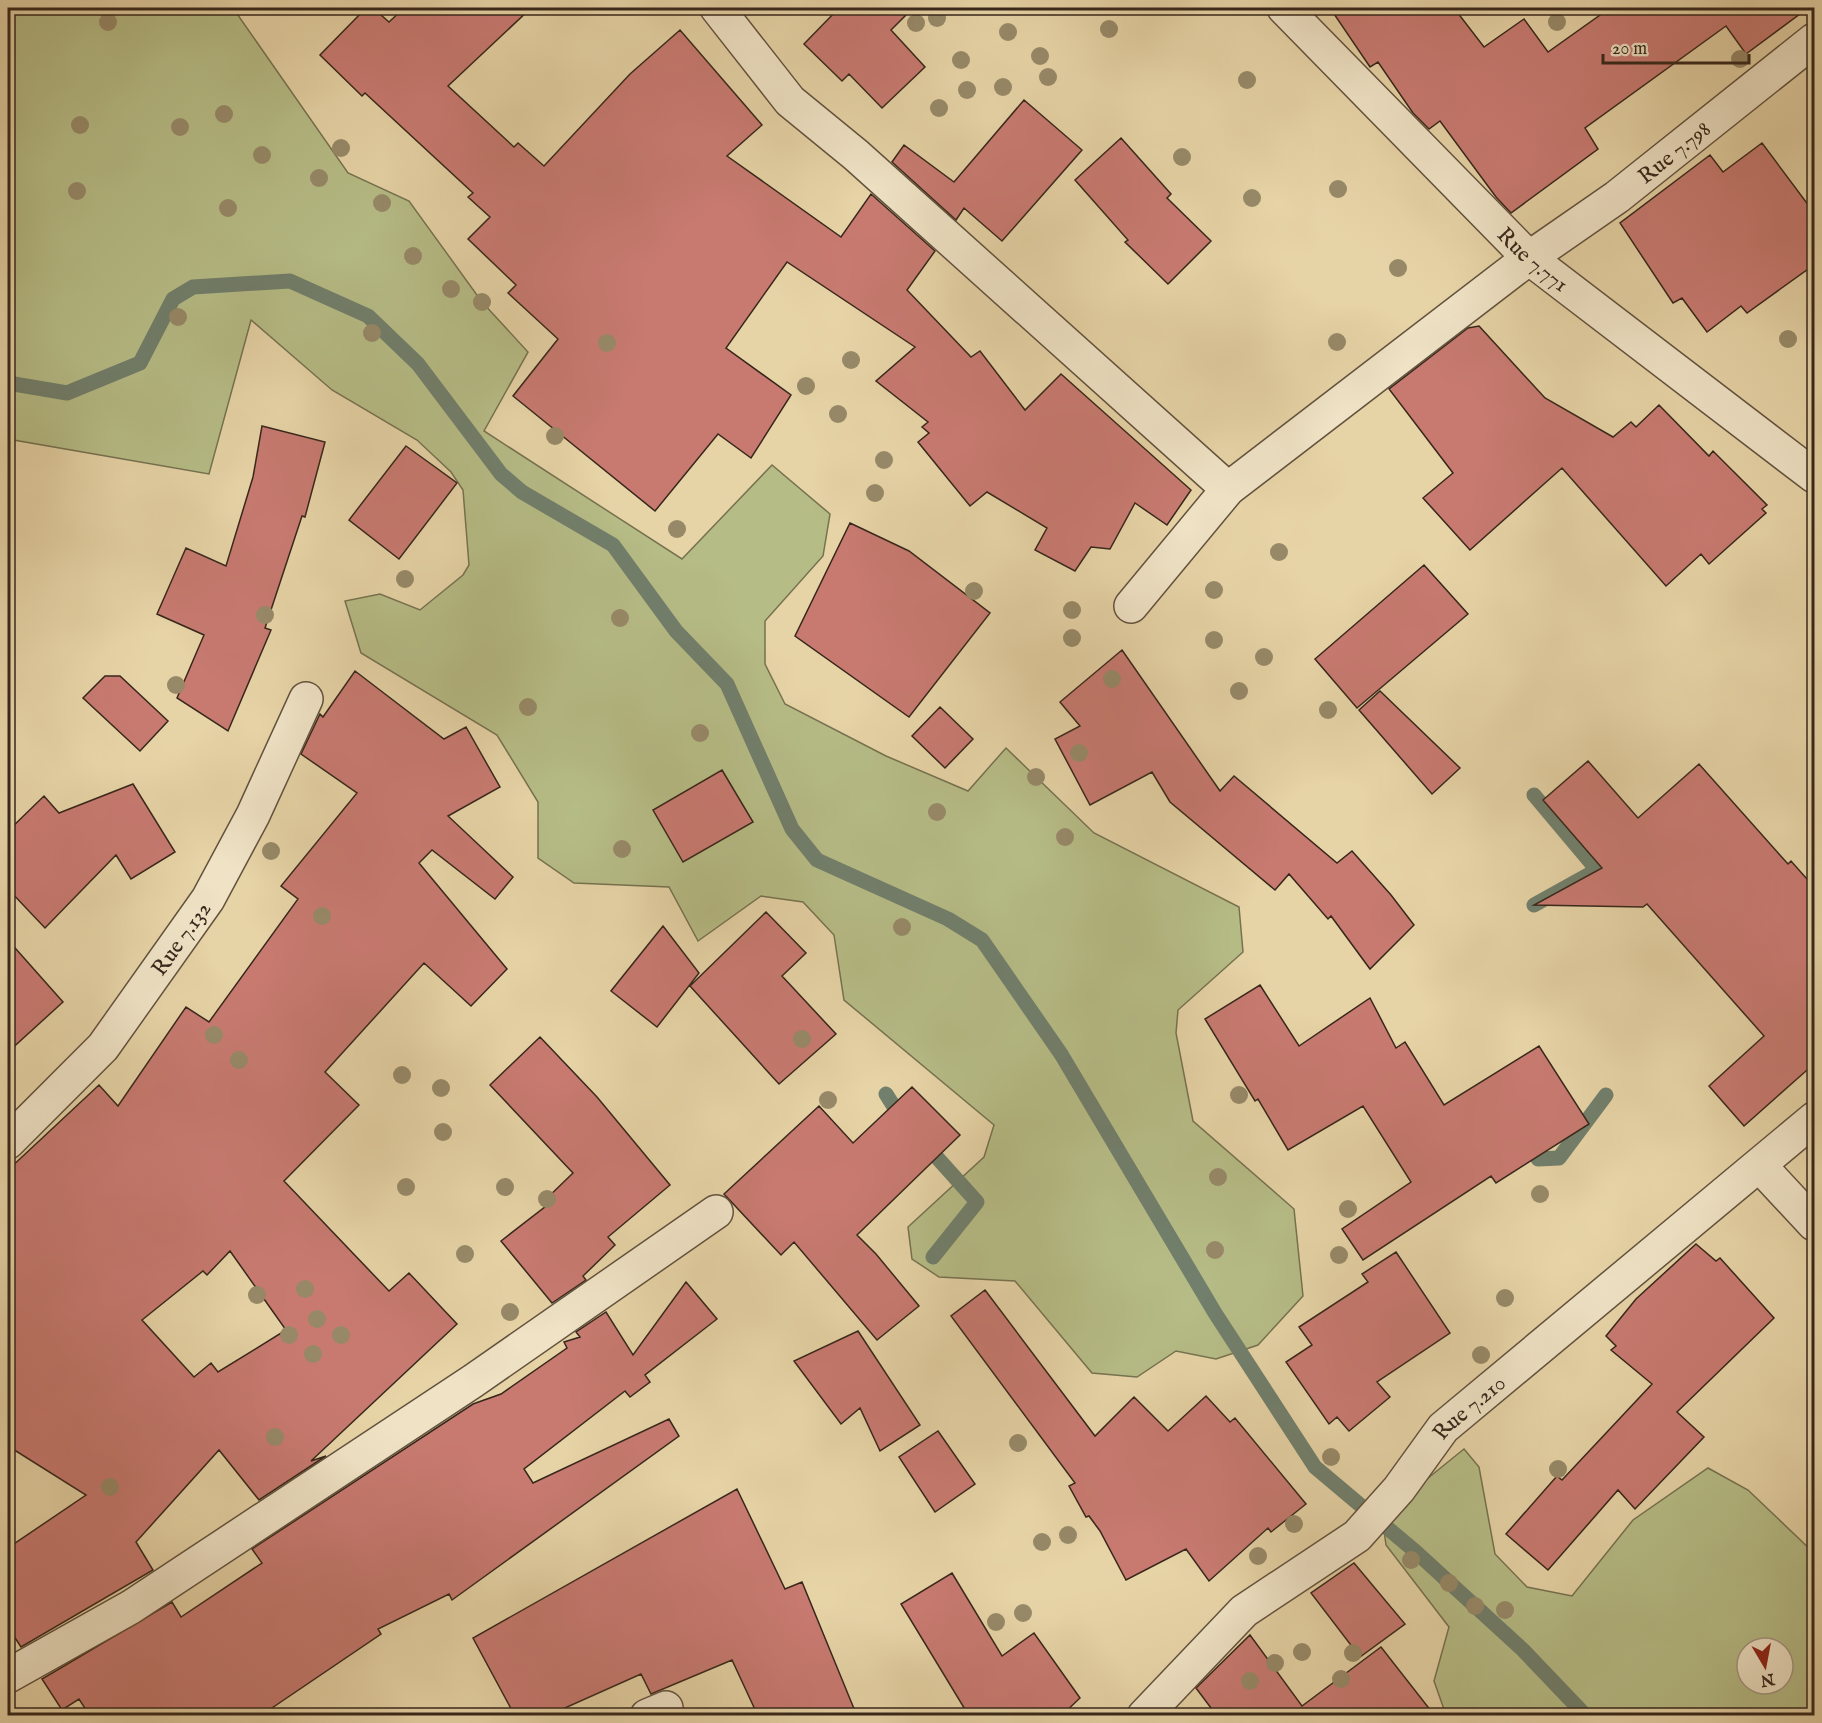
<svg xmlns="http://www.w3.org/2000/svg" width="1822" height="1723" font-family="'IM FELL English',serif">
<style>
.green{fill:#b6bc86;stroke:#767250;stroke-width:1.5;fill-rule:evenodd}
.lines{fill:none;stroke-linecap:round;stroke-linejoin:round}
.stream{stroke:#717f6c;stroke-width:15}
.building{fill:#c87a71;stroke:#37271b;stroke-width:1.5;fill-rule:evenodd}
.street-casing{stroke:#63523e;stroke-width:36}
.street{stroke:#efe2c5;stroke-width:33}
.tree{fill:#978968}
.labels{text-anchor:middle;stroke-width:5;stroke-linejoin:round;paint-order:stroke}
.street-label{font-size:22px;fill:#37271b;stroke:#efe2c5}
</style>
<rect width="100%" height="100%" fill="#e6d3a6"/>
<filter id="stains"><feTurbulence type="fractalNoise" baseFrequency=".00333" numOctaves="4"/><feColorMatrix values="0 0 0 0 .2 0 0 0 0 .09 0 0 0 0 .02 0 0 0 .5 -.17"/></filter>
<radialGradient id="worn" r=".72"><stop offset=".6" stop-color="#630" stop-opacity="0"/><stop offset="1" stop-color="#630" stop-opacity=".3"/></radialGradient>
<!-- green -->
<path class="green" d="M22 8H233L348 173 409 201 482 302 528 352 484 431 682 559 772 465 830 514 823 556 765 621V664L785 704 886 756 968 791 1006 748 1094 833 1239 907 1243 952 1178 1010 1176 1033 1193 1121 1294 1209 1303 1296 1258 1345 1216 1359 1176 1351 1137 1377 1092 1373 1015 1281 939 1277 912 1259 908 1227 984 1157 994 1125 844 1000 834 935 803 902 761 896 698 941 669 887 574 883 538 858V802L497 735 361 653 345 601 380 594 420 610 463 575 469 565 463 490 451 472 417 440 332 390 251 320 209 474 8 439V18Z
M1464 1449 1479 1467 1495 1554 1527 1587 1572 1596 1633 1520 1708 1468 1748 1490 1814 1553V1715H1446L1434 1681 1449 1627 1386 1545 1383 1523 1396 1504ZM1747 1648H1783V1684H1747Z"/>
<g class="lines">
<!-- stream -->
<path class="stream" d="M8 383 67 393 140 363 173 299 193 287 290 281 368 316 418 364 501 474 522 492 613 545 676 631 727 684 792 829 817 860 948 919 982 940 1061 1054 1215 1313 1315 1467 1416 1552 1523 1650 1586 1716
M1534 905 1597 870 1534 795
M886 1094 903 1121
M924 1143 977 1202 933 1257
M1538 1159 1559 1158 1606 1095"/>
</g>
<!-- building -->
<path class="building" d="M366 8H373L389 22 404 8H531L448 86 514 147 518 143 544 166 630 74 680 30 762 125 727 156 841 237 871 194 935 251 907 290 971 357 980 351 1025 410 1061 374 1191 490 1167 525 1135 503 1110 549 1091 547 1075 571 1035 550 1047 528 987 492 970 506 918 442 929 433 922 427 928 422 876 381 915 347 787 262 726 348 791 395 751 458 718 434 655 511 513 396 558 339 508 293 516 285 468 239 490 217 468 197 473 193 365 93 362 96 320 55Z
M839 8H913L891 30 925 67 882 108 849 74 842 81 804 44Z
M1330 8H1454L1484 47 1524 19 1548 52 1610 8H1808L1746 54 1726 26 1585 128 1598 149 1511 213 1496 197 1440 121 1429 129 1413 113 1378 62 1370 67Z
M1024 100 1082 150 1002 241 964 208 956 220 892 162 904 145 954 182Z
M1121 138 1171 194 1167 198 1211 241 1168 284 1125 242 1128 240 1075 180Z
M1762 143 1815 214V264L1747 313 1741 306 1707 332 1682 298 1673 303 1620 223 1710 155 1723 172Z
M1479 326 1545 398 1613 437 1631 422 1636 427 1659 405 1709 456 1713 451 1767 505 1762 509 1766 513 1709 564 1701 554 1666 586 1562 468 1470 550 1423 498 1453 473 1389 389 1468 328Z
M262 426 325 442 305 517 302 516 265 628 271 630 228 731 177 698 204 635 157 614 186 548 226 566 253 477Z
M406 446 457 483 399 559 349 520Z
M850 523 909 551 990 613 909 717 795 636Z
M1424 565 1468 614 1357 708 1315 659Z
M1122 650 1220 791 1234 776 1337 863 1352 851 1391 895 1414 925 1370 969 1331 916 1328 919 1289 874 1275 890 1170 802 1152 772 1090 805 1055 739 1080 726 1060 702Z
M355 671 444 739 466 727 500 787 448 816 513 877 495 899 432 850 419 863 507 969 471 1006 424 963 325 1072 359 1105 284 1181 389 1291 409 1273 457 1324 311 1461 326 1456 259 1500 219 1450 136 1542 153 1570 21 1647 8 1627V1548L86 1495 8 1446V1170L99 1085 118 1106 186 1007 209 1022 298 899 281 886 357 793 301 754 320 714 323 717ZM230 1251 286 1330 218 1372 211 1363 194 1377 142 1320 203 1271 207 1275Z
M105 676H120L168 721 140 751 83 698Z
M1380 691 1460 768 1432 794 1359 710Z
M940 707 973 739 945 768 912 736Z
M1588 761 1638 818 1699 764 1788 864 1791 861 1815 888V1063L1744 1126 1709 1086 1764 1036 1647 904 1643 907 1534 905 1602 868 1543 800Z
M722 770 753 822 683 862 653 810Z
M133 784 175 852 131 879 116 855 45 928 8 889V831L44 796 59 813Z
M766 912 806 953 782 976 836 1034 779 1084 690 986Z
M663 926 699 973 657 1027 611 991Z
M8 940 63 1002 8 1052Z
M1260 985 1299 1046 1370 998 1396 1048 1405 1042 1444 1105 1539 1046 1589 1124 1496 1183 1491 1176 1363 1260 1342 1229 1411 1182 1363 1106 1288 1150 1258 1099 1255 1101 1205 1019Z
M540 1037 597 1097 670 1185 608 1237 615 1245 583 1276 586 1280 552 1303 501 1241 546 1206 543 1202 573 1173 490 1085Z
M912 1087 960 1135 857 1235 876 1254 919 1306 877 1340 794 1242 781 1255 724 1194 819 1106 853 1143Z
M1696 1244 1716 1261 1720 1258 1774 1318 1677 1412 1704 1437 1635 1509 1618 1490 1548 1570 1506 1534 1557 1476 1562 1480 1652 1384 1611 1350 1616 1346 1606 1336 1636 1299Z
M1396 1252 1450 1333 1377 1382 1390 1397 1349 1431 1337 1417 1329 1424 1286 1362 1312 1345 1299 1327 1368 1282 1362 1274Z
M686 1282 717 1319 645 1375 650 1382 630 1397 625 1391 524 1469 533 1483 669 1419 679 1436 452 1600 449 1594 378 1629 381 1634 260 1716H90L79 1699 62 1710 42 1679 172 1602 181 1617 262 1563 252 1549 473 1404 501 1394 567 1348 564 1342 580 1337 576 1332 606 1312 633 1355Z
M985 1290 1095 1436 1134 1397 1168 1431 1206 1396 1230 1422 1235 1418 1306 1504 1271 1532 1268 1528 1209 1581 1186 1549 1126 1580 1100 1531 1089 1516 1086 1517 1069 1486 1075 1483 951 1316Z
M858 1331 920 1425 880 1451 860 1408 841 1424 794 1361Z
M938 1431 975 1484 935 1512 899 1457Z
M737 1489 785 1589 802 1582 857 1716H758L732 1660 651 1694 641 1674 547 1716H515L473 1638Z
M1354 1563 1405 1624 1360 1657 1311 1593Z
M952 1573 1002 1656 1034 1633 1080 1698 1061 1716H969L901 1604Z
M1250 1635 1302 1706 1381 1647 1435 1716H1217L1196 1688Z"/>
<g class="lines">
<!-- street casing -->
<g class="street-casing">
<g id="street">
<path d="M717 8 790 101 856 155 1228 489"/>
<path id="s1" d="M1284 8 1529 258 1814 476"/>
<path id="s2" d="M1131 606 1228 489 1529 258 1617 197 1814 40"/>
<path id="s3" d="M8 1142 103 1047 208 899 253 815 306 699"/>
<path d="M1760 1166 1814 1224"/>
<path d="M8 1676 131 1607 473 1381 716 1212"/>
<path d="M647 1716 666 1708"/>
<path id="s4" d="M1144 1716 1244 1611 1357 1536 1399 1489 1443 1428 1814 1119"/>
</g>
</g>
<!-- street -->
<use href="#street" class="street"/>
</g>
<!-- trees -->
<g class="tree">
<circle cx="937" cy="18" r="9"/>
<circle cx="108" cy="22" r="9"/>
<circle cx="1557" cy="22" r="9"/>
<circle cx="916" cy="23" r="9"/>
<circle cx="1109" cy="29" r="9"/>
<circle cx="1008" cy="32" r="9"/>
<circle cx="1040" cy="56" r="9"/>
<circle cx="1740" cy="59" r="9"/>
<circle cx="961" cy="60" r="9"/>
<circle cx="1048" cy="77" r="9"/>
<circle cx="1247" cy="80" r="9"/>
<circle cx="1003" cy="87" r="9"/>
<circle cx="967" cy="90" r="9"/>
<circle cx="939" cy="108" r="9"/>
<circle cx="224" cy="114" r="9"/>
<circle cx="80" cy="125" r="9"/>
<circle cx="180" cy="127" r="9"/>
<circle cx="341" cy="148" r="9"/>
<circle cx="262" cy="155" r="9"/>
<circle cx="1182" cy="157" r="9"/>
<circle cx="319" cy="178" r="9"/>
<circle cx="1338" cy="189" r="9"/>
<circle cx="77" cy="191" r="9"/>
<circle cx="1252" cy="198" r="9"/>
<circle cx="382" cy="203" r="9"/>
<circle cx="228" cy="208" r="9"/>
<circle cx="413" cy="256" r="9"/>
<circle cx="1398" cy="268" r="9"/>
<circle cx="451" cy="289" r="9"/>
<circle cx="482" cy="302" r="9"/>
<circle cx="178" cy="317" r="9"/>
<circle cx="372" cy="333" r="9"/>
<circle cx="1788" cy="339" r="9"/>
<circle cx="1337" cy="342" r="9"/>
<circle cx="607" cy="343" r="9"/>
<circle cx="851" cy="360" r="9"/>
<circle cx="806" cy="386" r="9"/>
<circle cx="838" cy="414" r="9"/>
<circle cx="555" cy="436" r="9"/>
<circle cx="884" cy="460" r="9"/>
<circle cx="875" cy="493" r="9"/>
<circle cx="677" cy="529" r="9"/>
<circle cx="1279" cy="552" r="9"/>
<circle cx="405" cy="579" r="9"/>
<circle cx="1214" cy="590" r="9"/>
<circle cx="974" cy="591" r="9"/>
<circle cx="1072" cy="610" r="9"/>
<circle cx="265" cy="615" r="9"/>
<circle cx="620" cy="618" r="9"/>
<circle cx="1072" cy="638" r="9"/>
<circle cx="1214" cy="640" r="9"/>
<circle cx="1264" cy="657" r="9"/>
<circle cx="1112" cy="679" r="9"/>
<circle cx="176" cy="685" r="9"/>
<circle cx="1239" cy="691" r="9"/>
<circle cx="528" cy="707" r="9"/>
<circle cx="1328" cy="710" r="9"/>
<circle cx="700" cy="733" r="9"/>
<circle cx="1079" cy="753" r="9"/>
<circle cx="1036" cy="777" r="9"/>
<circle cx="937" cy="812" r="9"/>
<circle cx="1065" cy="837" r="9"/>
<circle cx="622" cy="849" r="9"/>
<circle cx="271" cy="851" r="9"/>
<circle cx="322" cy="916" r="9"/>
<circle cx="902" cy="927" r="9"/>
<circle cx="214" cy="1035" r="9"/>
<circle cx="802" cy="1039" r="9"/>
<circle cx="239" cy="1060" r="9"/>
<circle cx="402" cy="1075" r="9"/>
<circle cx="441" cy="1088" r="9"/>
<circle cx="1239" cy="1095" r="9"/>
<circle cx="828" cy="1100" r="9"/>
<circle cx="443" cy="1132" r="9"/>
<circle cx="1218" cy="1177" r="9"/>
<circle cx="406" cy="1187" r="9"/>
<circle cx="505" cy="1187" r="9"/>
<circle cx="1540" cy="1194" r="9"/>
<circle cx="547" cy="1199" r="9"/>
<circle cx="1348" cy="1209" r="9"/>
<circle cx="1215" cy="1250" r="9"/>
<circle cx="465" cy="1254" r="9"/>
<circle cx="1339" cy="1255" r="9"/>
<circle cx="305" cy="1289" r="9"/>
<circle cx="257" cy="1295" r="9"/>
<circle cx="1505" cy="1298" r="9"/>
<circle cx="510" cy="1312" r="9"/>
<circle cx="317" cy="1319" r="9"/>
<circle cx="289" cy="1335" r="9"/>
<circle cx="341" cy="1335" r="9"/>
<circle cx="313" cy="1354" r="9"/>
<circle cx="1481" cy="1355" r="9"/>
<circle cx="275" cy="1437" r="9"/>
<circle cx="1018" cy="1443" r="9"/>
<circle cx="1331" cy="1457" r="9"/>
<circle cx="1558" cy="1469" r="9"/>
<circle cx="110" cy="1487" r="9"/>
<circle cx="1294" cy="1524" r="9"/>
<circle cx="1068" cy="1535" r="9"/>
<circle cx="1042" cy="1542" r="9"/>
<circle cx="1258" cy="1556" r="9"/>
<circle cx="1411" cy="1560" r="9"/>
<circle cx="1449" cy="1583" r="9"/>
<circle cx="1475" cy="1606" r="9"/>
<circle cx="1505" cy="1610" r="9"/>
<circle cx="1023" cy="1613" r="9"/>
<circle cx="996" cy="1622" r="9"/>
<circle cx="1302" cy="1652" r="9"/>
<circle cx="1353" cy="1653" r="9"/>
<circle cx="1275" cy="1663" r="9"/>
<circle cx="1341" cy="1679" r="9"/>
<circle cx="1250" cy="1681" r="9"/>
</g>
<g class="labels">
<!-- street labels -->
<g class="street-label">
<text dy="8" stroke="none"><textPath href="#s2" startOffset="711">Rue 7.798</textPath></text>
<text dy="8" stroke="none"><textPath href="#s1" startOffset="354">Rue 7.771</textPath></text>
<text dy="8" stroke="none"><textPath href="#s3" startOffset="268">Rue 7.132</textPath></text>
<text dy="8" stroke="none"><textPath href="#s4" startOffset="452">Rue 7.210</textPath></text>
</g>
</g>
<!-- margin -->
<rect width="1822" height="1723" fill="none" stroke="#e6d3a6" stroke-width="30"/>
<rect x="9" y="9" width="1804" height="1705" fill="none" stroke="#37271b" stroke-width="3"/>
<rect x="15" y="15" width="1792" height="1693" fill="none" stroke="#37271b" stroke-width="1.5"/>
<!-- north arrow -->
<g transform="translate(1765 1666) rotate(170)"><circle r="28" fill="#efe2c5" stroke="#a59781" stroke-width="1.5"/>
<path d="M0-4.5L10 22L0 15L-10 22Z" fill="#8f2418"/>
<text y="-9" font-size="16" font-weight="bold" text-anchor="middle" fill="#37271b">N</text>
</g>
<!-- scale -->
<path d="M1603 54v9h146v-9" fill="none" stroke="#37271b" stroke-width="3"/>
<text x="1612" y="54" font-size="18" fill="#37271b" stroke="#efe2c5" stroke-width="4.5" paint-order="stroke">20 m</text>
<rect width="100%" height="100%" filter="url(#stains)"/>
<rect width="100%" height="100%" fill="url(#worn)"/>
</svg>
